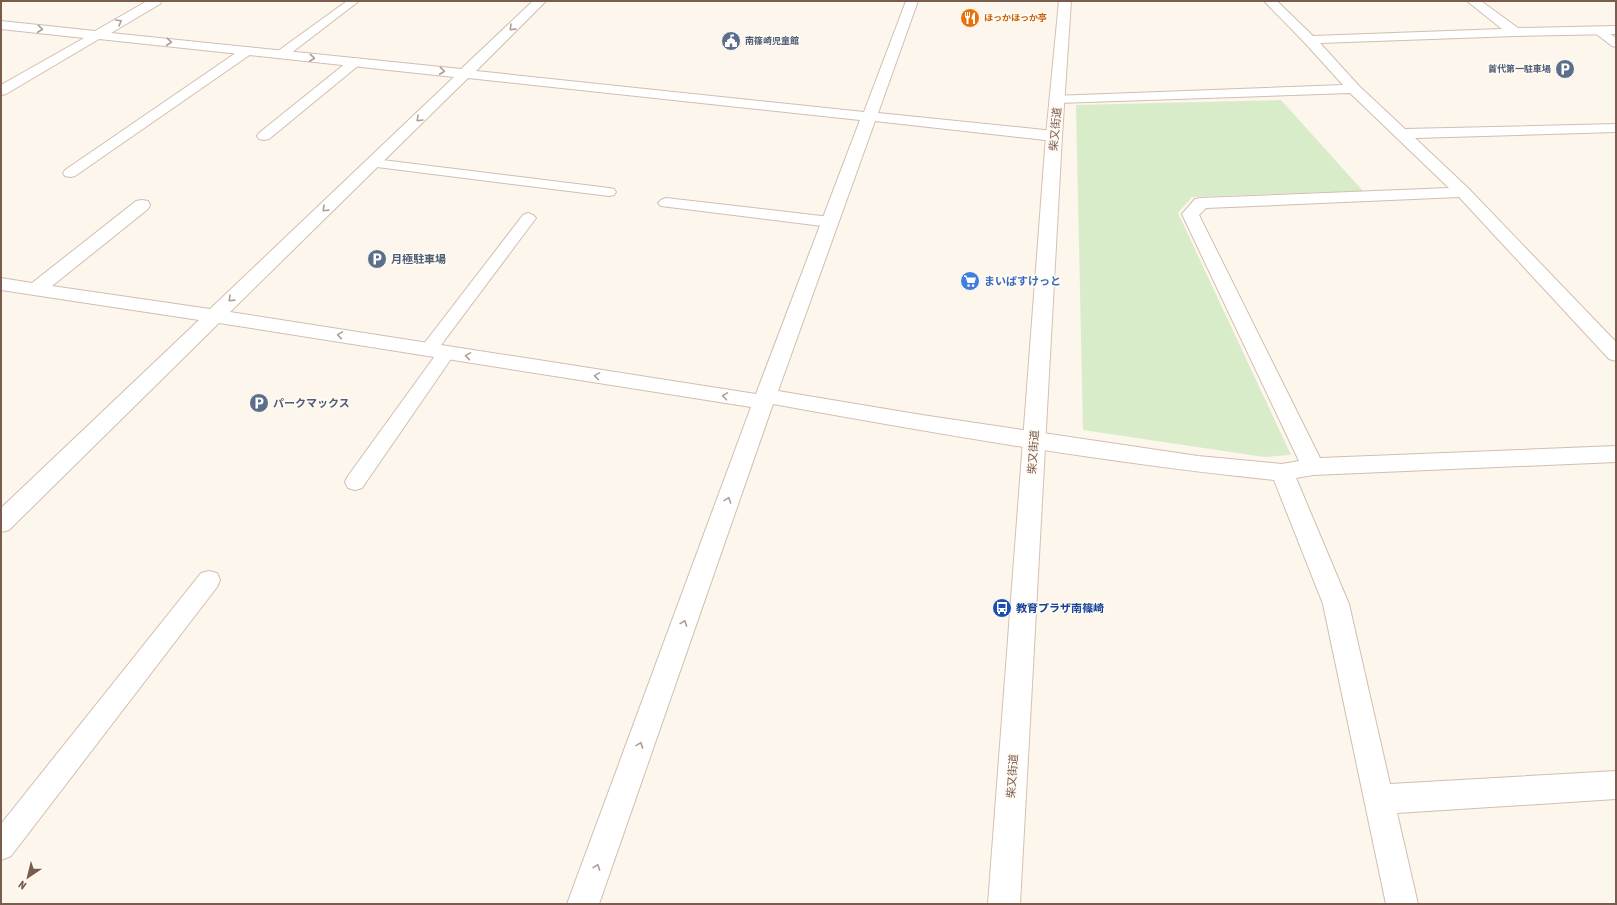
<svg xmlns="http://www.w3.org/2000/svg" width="1617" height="905" font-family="'Asap Condensed','Noto Sans JP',sans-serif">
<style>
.green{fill:#d8ecc9}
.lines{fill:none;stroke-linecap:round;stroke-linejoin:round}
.lane-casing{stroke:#d1beb0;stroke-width:2}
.street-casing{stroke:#d1beb0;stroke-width:2}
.secondary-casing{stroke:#d6c0b0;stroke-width:2}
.lane{fill:#fff;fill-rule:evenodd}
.street{fill:#fff;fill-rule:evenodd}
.secondary{fill:#fff;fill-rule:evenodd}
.oneway{stroke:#af9d94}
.labels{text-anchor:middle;stroke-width:3.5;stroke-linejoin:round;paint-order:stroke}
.far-food-label{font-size:9px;font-weight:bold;fill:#c56008;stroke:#fffaf3;text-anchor:start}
.far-service-label{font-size:9px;font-weight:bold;fill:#4e5e75;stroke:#fffaf3;text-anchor:start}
.street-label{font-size:11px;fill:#7a5c4d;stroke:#fffaf3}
.service-label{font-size:11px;font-weight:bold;fill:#4e5e75;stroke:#fffaf3;text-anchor:start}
.shop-label{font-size:11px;font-weight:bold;fill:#366cbe;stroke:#fffaf3;text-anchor:start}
.transit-label{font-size:11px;font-weight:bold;fill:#164399;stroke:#fffaf3;text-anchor:start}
</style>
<rect width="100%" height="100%" fill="#fdf6ec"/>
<!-- green -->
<path class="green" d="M1281 100 1363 191 1192 197 1178 213 1291 455 1264 457 1083 430 1076 105Z"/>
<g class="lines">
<!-- lane casing -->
<g class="lane-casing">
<path id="lane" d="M347 1H359L286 57H278L276 54 278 51Z
M1599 28 1603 29 1616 38V47L1612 46 1595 33 1593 31 1595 29Z
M247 47 251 48 253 51 251 54 75 176 70 177 65 176 63 173 65 170 243 48Z
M355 58 359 59 361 62 359 65 269 139 264 140 259 139 257 136 259 133 351 59Z
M374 159 609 188 614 189 616 192 614 195 609 196 369 166 367 163 369 160Z
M666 198 830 217 835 219 838 222 835 225 830 227 661 206 658 203 661 200Z
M528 213 533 215 536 218 435 353 429 355 423 353 420 349 423 345 523 215Z
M446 347 452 349 455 353 362 488 355 490 348 488 345 482 348 476 440 349Z
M209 571 217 573 220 580 217 587 11 856 1 860V824L201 573Z"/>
</g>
<!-- street casing -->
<g class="street-casing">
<path id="street" d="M147 1H162L160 4 111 33 461 69 533 1H546L476 71 864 112 906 1H918L878 113 1054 131 1059 133 1062 136 1059 139 1054 141 875 121 778 391 922 415 1198 456 1282 464 1299 461 1182 214 1195 199 1201 198 1449 188 1350 93 1058 103 1053 102 1051 99 1053 96 1343 85 1305 43 1264 1H1277L1313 36 1502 29 1467 1H1481L1518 28 1616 26V34L1515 36 1320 43 1359 86 1405 129 1616 124V132L1415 138 1469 189 1616 342V361L1609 359 1459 197 1206 208 1199 215 1320 458 1616 446V462L1313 475 1296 478 1349 604 1390 784 1616 771V799L1397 813 1418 904H1386L1323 604 1274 480C1106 463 939 434 773 404L599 904H567L751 407 219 323 9 530 1 532V508L199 320 1 290V278L32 283 136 201 142 200 148 201 150 205 148 209 52 286 210 309 454 77 99 39 6 94 1 95V85L84 38 1 29V21L95 31ZM468 78 860 120 756 394 230 312Z"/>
</g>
<!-- secondary casing -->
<g class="secondary-casing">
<path id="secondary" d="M1059 1H1071L1062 136 1020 904H988L1046 136Z"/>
</g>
<!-- lane -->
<use href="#lane" class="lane"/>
<!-- street -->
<use href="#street" class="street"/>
<!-- secondary -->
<use href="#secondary" class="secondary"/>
</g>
<!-- one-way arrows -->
<defs><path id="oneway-chevron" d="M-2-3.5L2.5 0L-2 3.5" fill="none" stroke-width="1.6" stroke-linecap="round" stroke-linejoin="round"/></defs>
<g class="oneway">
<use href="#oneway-chevron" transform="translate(119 22) rotate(-30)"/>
<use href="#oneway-chevron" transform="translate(512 28) rotate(136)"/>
<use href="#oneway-chevron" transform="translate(40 29) rotate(6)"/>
<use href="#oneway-chevron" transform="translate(169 42) rotate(6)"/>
<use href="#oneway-chevron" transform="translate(312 58) rotate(6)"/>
<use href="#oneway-chevron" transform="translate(442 71) rotate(6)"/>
<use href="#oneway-chevron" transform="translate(419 119) rotate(135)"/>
<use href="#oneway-chevron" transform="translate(325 209) rotate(136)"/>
<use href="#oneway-chevron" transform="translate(231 299) rotate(136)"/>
<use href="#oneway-chevron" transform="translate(340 335) rotate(-171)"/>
<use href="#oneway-chevron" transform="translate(468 356) rotate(-171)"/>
<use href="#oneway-chevron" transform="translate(597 376) rotate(-171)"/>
<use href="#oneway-chevron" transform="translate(725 396) rotate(-171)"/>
<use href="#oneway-chevron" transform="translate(728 500) rotate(-70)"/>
<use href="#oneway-chevron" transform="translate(684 623) rotate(-70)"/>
<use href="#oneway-chevron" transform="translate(640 745) rotate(-70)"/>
<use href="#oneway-chevron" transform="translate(597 867) rotate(-70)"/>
</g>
<!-- icons -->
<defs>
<g id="restaurant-disc" transform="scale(1)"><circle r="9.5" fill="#e8710a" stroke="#fffaf3"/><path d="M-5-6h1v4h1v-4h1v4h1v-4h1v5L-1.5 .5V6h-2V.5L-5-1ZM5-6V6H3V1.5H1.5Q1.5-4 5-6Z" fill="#fff"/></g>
<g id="civic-disc" transform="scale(1)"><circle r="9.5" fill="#5c6f8a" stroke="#fffaf3"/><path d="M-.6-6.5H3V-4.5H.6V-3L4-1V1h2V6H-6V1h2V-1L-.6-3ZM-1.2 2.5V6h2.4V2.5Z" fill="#fff"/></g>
<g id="parking-disc" transform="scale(1)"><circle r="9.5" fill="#5c6f8a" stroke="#fffaf3"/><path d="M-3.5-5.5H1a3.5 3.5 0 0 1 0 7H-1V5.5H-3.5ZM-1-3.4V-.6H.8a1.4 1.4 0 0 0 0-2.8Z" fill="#fff"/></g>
<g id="supermarket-disc" transform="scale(1)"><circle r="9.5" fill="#3f7fe0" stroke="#fffaf3"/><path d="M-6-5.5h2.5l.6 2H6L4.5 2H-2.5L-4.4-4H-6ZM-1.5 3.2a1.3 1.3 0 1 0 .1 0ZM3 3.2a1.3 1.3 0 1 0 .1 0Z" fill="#fff"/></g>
<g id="bus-disc" transform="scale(1)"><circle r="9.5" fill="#1a4fb4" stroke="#fffaf3"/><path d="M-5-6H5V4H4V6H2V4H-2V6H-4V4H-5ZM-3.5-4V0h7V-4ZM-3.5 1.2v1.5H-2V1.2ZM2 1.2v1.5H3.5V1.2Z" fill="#fff"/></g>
</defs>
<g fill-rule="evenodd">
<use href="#restaurant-disc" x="970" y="18"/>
<use href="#civic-disc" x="731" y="41"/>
<use href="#parking-disc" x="1565" y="69"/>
<use href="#parking-disc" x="377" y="259"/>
<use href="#supermarket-disc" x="970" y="281"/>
<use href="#parking-disc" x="259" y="403"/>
<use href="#bus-disc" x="1002" y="608"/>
</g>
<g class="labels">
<!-- far-food labels -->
<g class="far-food-label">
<text x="984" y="21">ほっかほっか亭</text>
</g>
<!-- far-service labels -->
<g class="far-service-label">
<text x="745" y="44">南篠崎児童館</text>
<text x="1551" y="72" text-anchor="end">首代第一駐車場</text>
</g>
<!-- street labels -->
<g class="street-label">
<text transform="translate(1055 129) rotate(-85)" y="4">柴又街道</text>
<text transform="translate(1033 452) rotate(-86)" y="4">柴又街道</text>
<text transform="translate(1012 776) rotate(-86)" y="4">柴又街道</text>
</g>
<!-- service labels -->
<g class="service-label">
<text x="391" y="263">月極駐車場</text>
<text x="273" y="407">パークマックス</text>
</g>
<!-- shop labels -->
<g class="shop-label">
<text x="984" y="285">まいばすけっと</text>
</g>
<!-- transit labels -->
<g class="transit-label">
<text x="1016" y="612">教育プラザ南篠崎</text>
</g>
</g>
<!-- border -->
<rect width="1617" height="905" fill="none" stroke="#7a5c4d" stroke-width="4"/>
<!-- north arrow -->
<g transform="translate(28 877) rotate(215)" stroke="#fffaf3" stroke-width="3" paint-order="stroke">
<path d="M0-3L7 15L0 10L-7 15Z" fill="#7a5c4d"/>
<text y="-6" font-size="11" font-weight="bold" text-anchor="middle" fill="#7a5c4d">N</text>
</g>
</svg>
